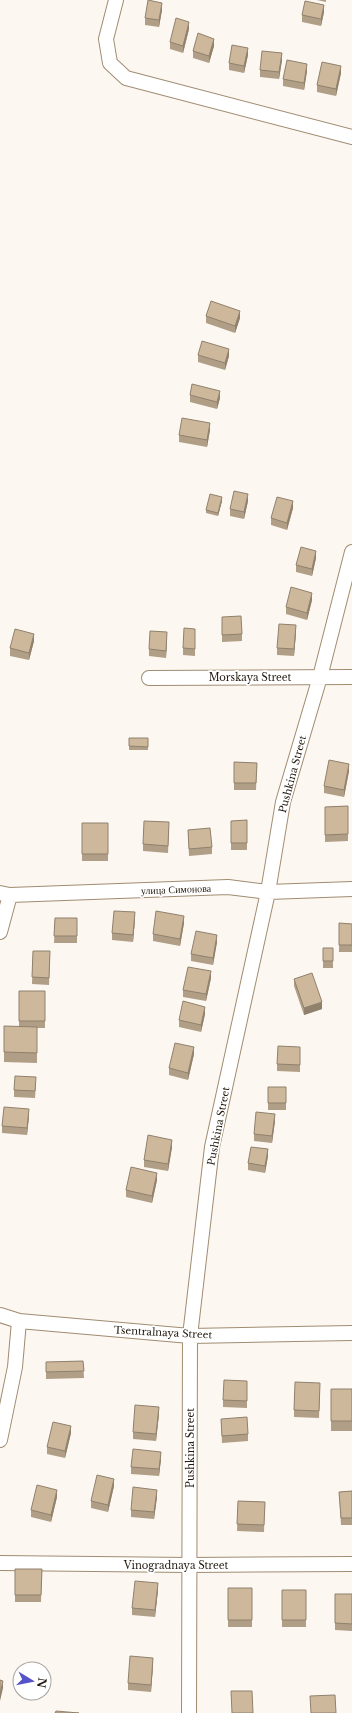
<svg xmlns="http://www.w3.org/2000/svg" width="352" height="1713" font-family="'Libre Baskerville',serif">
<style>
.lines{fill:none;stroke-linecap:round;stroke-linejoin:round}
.street-casing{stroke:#a08c71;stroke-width:16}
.street{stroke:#fff;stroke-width:14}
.wall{fill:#b09e86}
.shaded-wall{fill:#90816d}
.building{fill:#cdb89c;stroke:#90816d}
.labels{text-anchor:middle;stroke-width:3.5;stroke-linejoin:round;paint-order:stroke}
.street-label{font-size:10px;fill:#221a10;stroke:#fff}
</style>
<rect width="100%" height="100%" fill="#fcf7f1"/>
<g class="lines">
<!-- street casing -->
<g class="street-casing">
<path id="street" d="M116 0 106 39 110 63 126 78 352 137
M149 678 352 677
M0 893 10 895 228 887 268 892 352 889
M0 932 10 895
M0 1315 19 1321 190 1336 352 1333
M0 1440 15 1367 19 1321
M0 1563 189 1565 352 1564
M189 1713 190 1336 212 1147 268 892 283 802 320 677 352 552"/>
</g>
<!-- street -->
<use href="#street" class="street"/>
</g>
<!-- wall -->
<path class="wall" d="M317 0H326V2Z
M162 10 159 27 145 25V18Z
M324 12 321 26 302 22V15Z
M189 29 183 53 170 49V42Z
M214 46 209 63 193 58V51Z
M248 55 244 73 229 70V63Z
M282 60 279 79 260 77V70Z
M307 71 304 90 283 86V79Z
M341 73 336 96 317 92V85Z
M206 316 240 318 235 333 206 323Z
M198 355 229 356 225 370 198 362Z
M190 395 220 398 217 409 190 402Z
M210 430 207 447 179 442V435Z
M222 501 218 516 206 513V510Z
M248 501 244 519 230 516V509Z
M293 508 287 530 271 525V518Z
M316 558 312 576 296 572V565Z
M312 600 307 620 286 614V607Z
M222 617 242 634V641L222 642Z
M195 629V656L183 655V648Z
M296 632 294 656 277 655V648Z
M167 639 166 658 149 656V649Z
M34 641 29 660 10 656V648Z
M129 738H148V750H129Z
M234 762 257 763 256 790H234Z
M349 771 344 797 324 793V786Z
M348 806V841L325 842V807Z
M247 820V850H231V821Z
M82 823H108V861H82Z
M169 829 168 853 143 851V844Z
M188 830 212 847V854L189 856Z
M55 918H77V943H54Z
M135 919 133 942 112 940V933Z
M184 923 180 946 153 941V934Z
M339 923 352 924V952H339Z
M217 942 213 965 191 961V954Z
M323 948 333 955V968H323Z
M33 951 50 958 49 985 32 984Z
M211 978 206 1001 183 997V990Z
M294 979 322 1009 304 1015 294 986Z
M19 991H45V1028H37V1063L4 1062V1026L19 1027Z
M205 1014 201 1032 179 1027V1020Z
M194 1054 188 1080 169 1075V1068Z
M300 1054V1072L277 1071V1064Z
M36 1084 35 1098 14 1097V1090Z
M268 1087H286V1110H268Z
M29 1116 27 1135 2 1133V1126Z
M275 1121 272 1143 254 1141V1134Z
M172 1147 168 1171 144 1167V1160Z
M268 1156 265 1173 248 1170V1163Z
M157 1180 152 1203 126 1197V1190Z
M83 1361 84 1378 46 1379V1362Z
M247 1381V1408L223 1407V1400Z
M331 1389H352V1431H331Z
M320 1390 319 1418 294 1417V1410Z
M159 1414 156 1441 133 1439V1432Z
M221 1419 248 1434V1441L222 1443Z
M71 1433 65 1458 47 1454V1447Z
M161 1459 159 1476 131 1474V1467Z
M114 1486 108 1512 91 1508V1501Z
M352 1491V1525H341L339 1492Z
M57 1497 51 1522 31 1517V1510Z
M157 1497 154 1519 131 1517V1510Z
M238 1501 265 1502 264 1532 237 1531Z
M15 1569H42L41 1602H15Z
M228 1588H252V1627H228Z
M158 1590 155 1617 132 1615V1608Z
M282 1590H306V1627H282Z
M335 1594H352V1631L335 1630Z
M153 1665 151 1692 128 1690V1683Z"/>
<!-- shaded-wall -->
<path class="shaded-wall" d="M162 3V10L159 27V20Z
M324 5V12L321 26V19Z
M189 22V29L183 53V46Z
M214 39V46L209 63V56Z
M248 48V55L244 73V66Z
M282 53V60L279 79V72Z
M307 64V71L304 90V83Z
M341 66V73L336 96V89Z
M240 311V318L235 333V326Z
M229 349V356L225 370V363Z
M220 391V398L217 409V402Z
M210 423V430L207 447V440Z
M248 494V501L244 519V512Z
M222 497V501L218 516V513Z
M293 501V508L287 530V523Z
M316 551V558L312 576V569Z
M312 593V600L307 620V613Z
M296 625V632L294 656V649Z
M167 632V639L166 658V651Z
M34 634V641L29 660V653Z
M349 764V771L344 797V790Z
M135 912V919L133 942V935Z
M184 916V923L180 946V939Z
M217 935V942L213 965V958Z
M211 971V978L206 1001V994Z
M322 1002V1009L304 1015V1008Z
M205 1007V1014L201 1032V1025Z
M194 1047V1054L188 1080V1073Z
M29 1109V1116L27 1135V1128Z
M275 1114V1121L272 1143V1136Z
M172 1140V1147L168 1171V1164Z
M268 1149V1156L265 1173V1166Z
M157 1173V1180L152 1203V1196Z
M159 1407V1414L156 1441V1434Z
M71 1426V1433L65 1458V1451Z
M161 1452V1459L159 1476V1469Z
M114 1479V1486L108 1512V1505Z
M57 1490V1497L51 1522V1515Z
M157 1490V1497L154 1519V1512Z
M158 1583V1590L155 1617V1610Z
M153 1658V1665L151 1692V1685Z
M3 1681V1688L0 1701V1694Z"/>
<!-- building -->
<path class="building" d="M148 0 162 3 159 20 145 18Z
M305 1 324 5 321 19 302 15Z
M176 18 189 22 183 46 170 42Z
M198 33 214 39 209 56 193 51Z
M232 45 248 48 244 66 229 63Z
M262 51 282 53 279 72 260 70Z
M287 60 307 64 304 83 283 79Z
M322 62 341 66 336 89 317 85Z
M211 301 240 311 235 326 206 316Z
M202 341 229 349 225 363 198 355Z
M192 384 220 391 217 402 190 395Z
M182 418 210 423 207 440 179 435Z
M234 491 248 494 244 512 230 509Z
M210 494 222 497 218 513 206 510Z
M277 497 293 501 287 523 271 518Z
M301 547 316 551 312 569 296 565Z
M291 587 312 593 307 613 286 607Z
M241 616 242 634 222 635V617Z
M279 624 296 625 294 649 277 648Z
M184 628 195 629V649L183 648Z
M15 629 34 634 29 653 10 648Z
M150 631 167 632 166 651 149 649Z
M129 738H148V747L129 746Z
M329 760 349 764 344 790 324 786Z
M234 762 257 763 256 783H234Z
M348 806V834L325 835V807Z
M247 820V843H231V821Z
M144 821 169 822 168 846 143 844Z
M82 823H108V854H82Z
M210 828 212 847 189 849 188 830Z
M114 911 135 912 133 935 112 933Z
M156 911 184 916 180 939 153 934Z
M55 918H77V936H54Z
M339 923 352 924V945H339Z
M196 931 217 935 213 958 191 954Z
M323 948H333V961H323Z
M33 951H50L49 978 32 977Z
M188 967 211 971 206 994 183 990Z
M312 973 322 1002 304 1008 294 979Z
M19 991H45V1021H19Z
M183 1001 205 1007 201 1025 179 1020Z
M4 1026 37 1027V1053L4 1052Z
M175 1043 194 1047 188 1073 169 1068Z
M278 1046 300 1047V1065L277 1064Z
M15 1076 36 1077 35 1091 14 1090Z
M268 1087H286V1103H268Z
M4 1107 29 1109 27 1128 2 1126Z
M256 1112 275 1114 272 1136 254 1134Z
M148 1135 172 1140 168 1164 144 1160Z
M251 1147 268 1149 265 1166 248 1163Z
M131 1167 157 1173 152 1196 126 1190Z
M83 1361 84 1371 46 1372V1362Z
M224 1380 247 1381V1401L223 1400Z
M295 1382 320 1383 319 1411 294 1410Z
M331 1389H352V1421H331Z
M135 1405 159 1407 156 1434 133 1432Z
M247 1417 248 1434 222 1436 221 1419Z
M53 1422 71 1426 65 1451 47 1447Z
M133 1449 161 1452 159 1469 131 1467Z
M97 1475 114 1479 108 1505 91 1501Z
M37 1485 57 1490 51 1515 31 1510Z
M133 1487 157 1490 154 1512 131 1510Z
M352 1491V1518H341L339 1492Z
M238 1501 265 1502 264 1525 237 1524Z
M15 1569H42L41 1595H15Z
M135 1581 158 1583 155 1610 132 1608Z
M228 1588H252V1620H228Z
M282 1590H306V1620H282Z
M335 1594H352V1624L335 1623Z
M130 1656 153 1658 151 1685 128 1683Z
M0 1680 3 1681 0 1694Z
M231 1691H252L253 1713H232Z
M335 1695 336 1713H311L310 1696Z
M56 1711 79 1713H55Z"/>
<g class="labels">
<!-- street labels -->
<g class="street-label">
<text x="250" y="681">Morskaya Street</text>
<text transform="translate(292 774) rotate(-75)" y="4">Pushkina Street</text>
<text transform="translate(176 889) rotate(-2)" y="4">улица Симонова</text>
<text transform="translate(218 1126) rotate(-79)" y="4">Pushkina Street</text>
<text transform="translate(163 1332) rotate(3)" y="4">Tsentralnaya Street</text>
<text transform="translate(190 1448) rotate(-90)" y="4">Pushkina Street</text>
<text x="176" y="1569">Vinogradnaya Street</text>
</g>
</g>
<!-- north arrow -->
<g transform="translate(32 1681) rotate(100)"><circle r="19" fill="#ffffff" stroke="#a7a39f"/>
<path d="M0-3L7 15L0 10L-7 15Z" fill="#5652c9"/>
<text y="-6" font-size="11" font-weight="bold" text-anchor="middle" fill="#221a10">N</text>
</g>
</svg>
